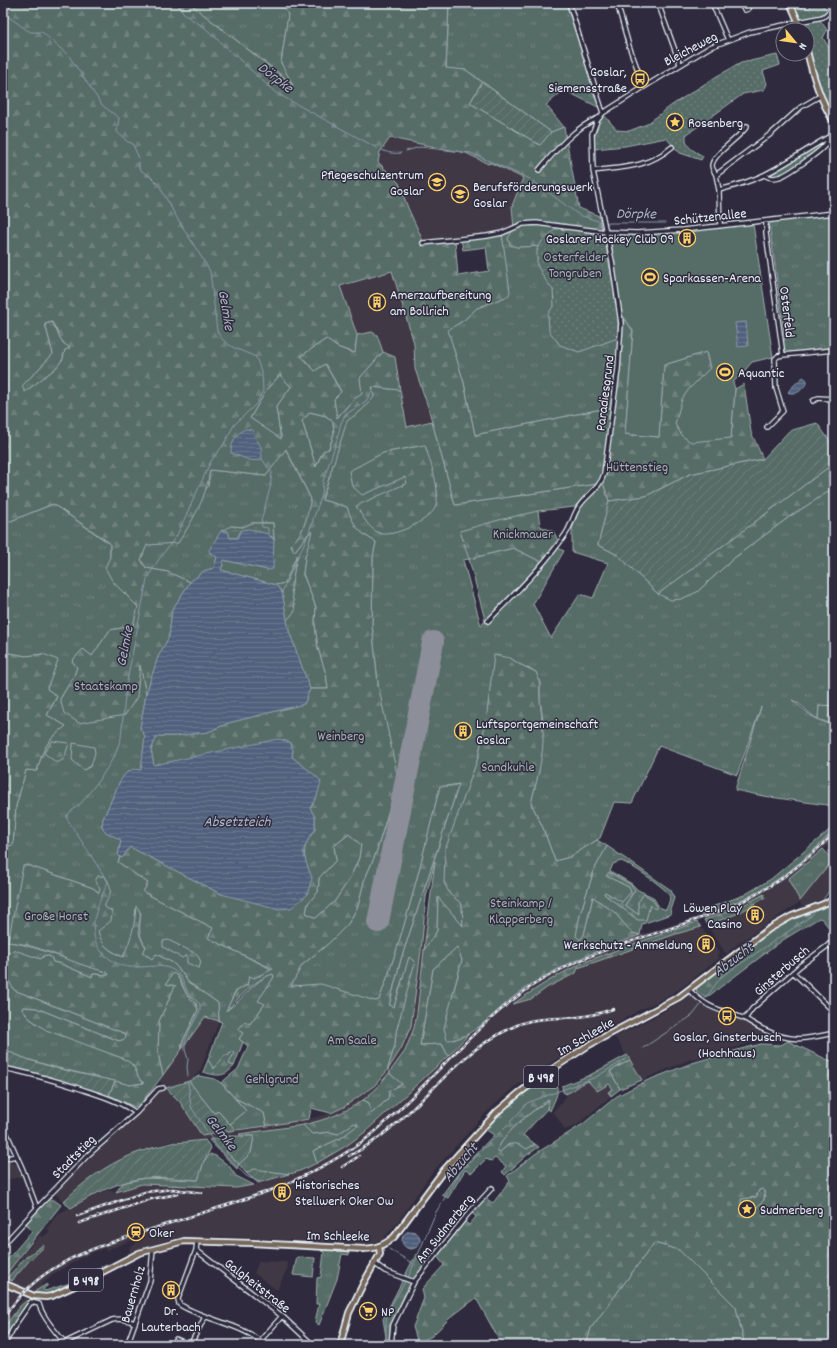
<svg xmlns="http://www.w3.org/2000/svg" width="837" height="1348" font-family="Dekko,sans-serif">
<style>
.built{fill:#413845}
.grass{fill:url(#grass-tufts);stroke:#a0aeaf;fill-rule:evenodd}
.forest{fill:url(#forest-firs);stroke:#a0aeaf;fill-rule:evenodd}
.wetland{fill:url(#wetland-marsh);stroke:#a0aeaf}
.park{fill:url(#park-dots);stroke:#a0aeaf}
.garden{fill:url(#garden-furrows);stroke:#a0aeaf}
.pitch{fill:#576c66;stroke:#a0aeaf}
.water{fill:url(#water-rules);stroke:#8d9bad}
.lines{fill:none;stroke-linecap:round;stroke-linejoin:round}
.stream{stroke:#8d9bad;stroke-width:1}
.runway{stroke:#8c8e9a;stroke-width:22}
.minor-casing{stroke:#e8f1f8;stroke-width:6}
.major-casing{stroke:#e8f1f8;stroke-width:8}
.minor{stroke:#2f2a3d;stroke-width:3.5}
.major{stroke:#78695c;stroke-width:4.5}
.rail-casing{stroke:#e8f1f8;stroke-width:2.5}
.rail{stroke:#2f2a3d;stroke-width:1;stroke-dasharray:3;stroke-linecap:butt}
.labels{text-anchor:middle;stroke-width:3;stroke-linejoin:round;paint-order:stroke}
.shield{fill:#2f2a3d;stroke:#b0b5c0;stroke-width:1}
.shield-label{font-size:13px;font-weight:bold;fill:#e8f1f8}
.street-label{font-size:14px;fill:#e8f1f8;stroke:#2f2a3d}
.poi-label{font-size:14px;fill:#e8f1f8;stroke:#2f2a3d;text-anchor:start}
.park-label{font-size:14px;fill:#a7b5b6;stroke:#2f2a3d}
.water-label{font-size:15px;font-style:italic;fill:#acb7c6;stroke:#2f2a3d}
</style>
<defs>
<pattern id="grass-tufts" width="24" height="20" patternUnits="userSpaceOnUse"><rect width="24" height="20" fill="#576c66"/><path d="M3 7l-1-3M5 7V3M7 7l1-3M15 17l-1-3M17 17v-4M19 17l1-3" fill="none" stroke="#6f817d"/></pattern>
<pattern id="forest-firs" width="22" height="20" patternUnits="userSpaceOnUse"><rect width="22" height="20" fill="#576c66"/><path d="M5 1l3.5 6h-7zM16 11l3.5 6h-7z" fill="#6f817d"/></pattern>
<pattern id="wetland-marsh" width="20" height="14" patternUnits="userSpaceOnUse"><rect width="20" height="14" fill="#576c66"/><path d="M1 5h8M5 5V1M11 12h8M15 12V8" fill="none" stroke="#6f817d"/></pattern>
<pattern id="park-dots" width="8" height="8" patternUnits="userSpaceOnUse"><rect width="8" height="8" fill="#576c66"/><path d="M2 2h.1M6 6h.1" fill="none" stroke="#6f817d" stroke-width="1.8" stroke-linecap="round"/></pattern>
<pattern id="garden-furrows" width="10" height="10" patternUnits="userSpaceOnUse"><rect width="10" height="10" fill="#576c66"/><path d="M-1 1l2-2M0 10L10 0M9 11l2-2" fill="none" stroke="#6f817d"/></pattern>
<pattern id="water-rules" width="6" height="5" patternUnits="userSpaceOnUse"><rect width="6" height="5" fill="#51617b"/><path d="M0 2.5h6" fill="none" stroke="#6a788e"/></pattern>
</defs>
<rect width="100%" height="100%" fill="#2f2a3d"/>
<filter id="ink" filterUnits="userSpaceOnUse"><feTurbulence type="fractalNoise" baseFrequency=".025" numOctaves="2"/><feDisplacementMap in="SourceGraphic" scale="8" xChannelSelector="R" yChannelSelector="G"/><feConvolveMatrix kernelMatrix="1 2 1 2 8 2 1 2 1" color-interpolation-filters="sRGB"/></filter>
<g filter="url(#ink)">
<!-- built -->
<path class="built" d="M390 137 466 153 488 164 490 163 524 178 512 206 514 229 502 234 485 238 455 240 424 244 408 208 399 183 378 162 380 152Z
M392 271 414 343 415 369 432 421 407 427 395 357 383 352 377 335 372 332 357 335 340 286Z
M834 830V839L818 855 788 879 833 860 829 855 834 850V881L823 899 802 907 800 902 739 943 726 954 707 925 739 913 765 898 764 894 740 907 704 920 701 915 739 901 787 873 803 860Z
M425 915H429L417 1013 414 1028 405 1051 389 1073 376 1089 363 1100 346 1112 328 1119 303 1125 226 1136 205 1140 175 1143V1140L143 1150 129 1155 94 1175 82 1185 63 1202 55 1193 77 1170 140 1112 158 1091 166 1089 159 1080 205 1017 219 1021 200 1071 189 1081 166 1089 180 1101 202 1136 309 1119 331 1113 344 1107 360 1096 375 1085 413 1013Z
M694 918 697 922 589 960 567 970 515 1003 531 999 548 987 576 973 578 968 676 934 701 927 720 953 718 956 720 958 681 988 665 998 635 1012V1013L590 1037 513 1088 484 1115 431 1174 397 1223 383 1239 376 1242 366 1244 234 1237H179L130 1252 129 1248 145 1238 144 1236 108 1249V1251H107L105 1248 94 1252 81 1258 55 1273 41 1285 42 1287 37 1290 19 1307 3 1329V1324L6 1319 36 1283 21 1298 3 1322V1286L7 1287 28 1262 44 1247 26 1257 16 1266 3 1283V1278L40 1235 43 1237 50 1231 47 1228 58 1214 84 1200 108 1190 116 1192 142 1184 236 1188 254 1185 281 1177 317 1163 346 1146 364 1133 448 1056 469 1034 513 997 538 980 564 966 593 952 640 935Z
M690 996 697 999 705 1007 717 1011 720 1015 728 1018 731 1016 746 1021 760 1030 762 1033 761 1037 752 1042 703 1058 689 1060 642 1080 615 1037 660 1014Z
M588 1081 597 1091 609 1083 613 1089 608 1092 611 1096 577 1125 565 1130 555 1114 552 1113 569 1093 581 1084Z
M3 1159 17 1165 22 1177 3 1180Z
M259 1261 286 1262 288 1267 277 1290 254 1273Z"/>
<!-- grass -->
<path class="grass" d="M192 3H283L288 15 281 63 294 85 194 7Z
M449 3H566L600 108 564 90 546 105 564 127 551 132 466 70 446 69Z
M831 135 819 150 779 177 764 175Z
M834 215V347L785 353 782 340H785L769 222Z
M514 229 517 247 550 245 619 314V343L612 407 475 435 464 383 447 330 464 320 477 308 508 296 502 234Z
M52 322 63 343 71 348 65 350 63 359 56 368 25 392 22 386 53 354 45 324Z
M372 332 377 335 383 352 360 378 363 394 354 399 336 418 334 399 341 391 325 364 315 371 301 356 326 339 337 347 354 353 357 335Z
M280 375 291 387 276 407 281 440 250 418 267 389Z
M372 387 400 390 407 427 432 421 455 505 597 484 574 507 538 511 469 559 513 548 542 562 558 548 564 551 533 604 551 638 580 594 593 598 608 563 572 552V529L581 505 594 493 603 482 609 501 598 545 618 555 658 594 697 592 734 558 789 517 834 488V705L819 706 818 719C808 714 803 704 792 700 809 713 812 720 834 725V806L763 796 735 790 761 707 737 775 659 746 632 803 614 802 600 838 570 857 555 861 543 828 531 803 539 771 543 720 540 700V682L536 672 519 664 510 658 486 721 478 758 465 796 450 894 462 904 463 926 438 898 437 931 424 950 435 861 426 897 421 951 411 1026 401 1049 387 1071 395 1045 396 1032 401 1011 409 958 394 1007 389 1006 401 959 459 784 440 787C422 858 406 930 379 1000L375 1001 290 986 302 965 329 943 348 924 358 906 364 881 376 853 393 799 378 684 372 624 373 556 376 542C359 533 353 526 347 507L322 500 346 421 362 410ZM425 445 435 482 438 496 408 527 395 532 408 482 405 477 383 453ZM469 559 485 620 481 626 463 560Z
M310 412 326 416 333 421 334 434 328 450 323 451 315 468 312 453 302 421Z
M285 448 311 499C307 517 305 532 291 544L295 551 308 534 313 531 305 558 303 574 316 607 315 624 318 648 326 674 328 689H310L289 631 287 620 295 611 291 589 296 557 285 583 276 585 221 570 223 560 268 570 274 540 273 523H252L243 527 231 526 210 553 217 557 214 568 204 571 190 582 168 572 146 568 141 560 146 545 208 487 210 470 266 476Z
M53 504 110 544V557L113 582 138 607 133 626 110 630 92 656 83 649 72 661 77 667 74 676 60 699 140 664 146 694 140 728 145 736 141 771 120 781 103 819 102 826 105 831 121 840 118 855 120 857 118 862 148 883 143 892 213 928 209 938 273 970 254 978 247 985 235 992 227 1010C243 1000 252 982 273 973L274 977 259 1001 265 1004 250 1024 238 1030 243 1033 239 1039 243 1042 234 1066 228 1064V1057L226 1055 214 1069 208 1060 222 1022 219 1021 218 1003 188 982 182 973 173 963 156 954 153 960 141 951 146 947C138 934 139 929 141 913L136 907C135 928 132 938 123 957L110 950 101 942 97 931 104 907 100 889V893L93 888 27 865 8 942C20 943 30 947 41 950 63 957 85 966 107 972L109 975 93 974 92 977 61 964 53 962 51 957 45 955 41 959 28 956 14 990 126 1034 125 1039 119 1041 36 1008 23 1007 22 1009 29 1018 37 1024 122 1058C126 1060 130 1062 133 1066 138 1072 137 1079 144 1083L130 1085 54 1067 20 1057 3 1049V847L13 845 16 806 26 770 37 771C44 746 46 742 66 726L47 715 57 697 47 689 43 654 26 656 3 652V524Z
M834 825V830L832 832C806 860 774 886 738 901 726 906 713 911 701 915L693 907 701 911 744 895 771 879 826 833Z
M349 834 361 845 359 858 350 878 335 901 316 918 306 913 308 903 318 892 319 878 336 860 334 846Z
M607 846 671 890 674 898 670 910 671 914 642 924 640 935 632 933 614 912 593 897 584 935 580 940 575 936 580 914 594 870ZM621 861C630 864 665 887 669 895 671 899 668 905 666 910L659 907 653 897 638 890 632 884 610 871 613 864ZM607 876 635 890 625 905 639 915 638 902 652 899 650 904 638 920 604 894 605 892 622 903 631 892 629 887Z
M823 849 833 860 800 901 788 879Z
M457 947 462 960 453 993V1040L469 1034 448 1056 442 1044 420 1045 433 969Z
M173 972C181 979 182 989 189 997 194 1003 195 1002 198 1010L181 1045 182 1049 163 1075 158 1054 159 1021 175 986 166 984Z
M630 1060 642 1080 620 1089 610 1071Z
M389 1073 403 1084 388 1099 371 1114 369 1103 363 1100 376 1089Z
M235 1098 264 1113 267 1126 236 1130 230 1124 246 1111Z
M550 1099 547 1109 523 1135 535 1144 527 1149 509 1144 500 1152 497 1150C508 1128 530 1113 550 1099Z
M355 1122 358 1126 341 1138 313 1151 317 1163C308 1167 296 1174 287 1174 271 1173 261 1167 246 1173L239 1164 251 1153 254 1136H241L239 1134 303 1125 312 1134 330 1132 338 1134Z
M210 1154 216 1156 229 1166 236 1176 254 1185 236 1188 142 1184 116 1192 123 1183 145 1178 198 1180 204 1161Z
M763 1189 765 1192 764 1200 757 1207 741 1208 740 1199 756 1197 759 1190Z
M654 1243 679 1250 736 1307 744 1342 743 1344 586 1345 591 1328Z
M43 1245 44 1247 28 1262 12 1281 7 1278 26 1257Z
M321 1249 349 1251V1255L342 1254 337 1279 319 1325 315 1322 319 1304H316L317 1278 321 1277 324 1252 321 1251Z
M416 1254 429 1261 405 1294 390 1326V1345H385L386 1337 383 1319Z
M297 1257 315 1258 313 1277 293 1275Z"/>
<!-- forest -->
<path class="forest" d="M3 3H192L194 7 293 85 281 63 288 15 283 3H449L446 68 466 70 482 82 470 103 540 145 551 132 564 127 579 208 599 216 601 227 610 234 614 262 619 314 609 328 550 246 517 247 510 245 508 238 514 229 512 206 523 178 491 163 488 164 466 153 390 138 380 152 378 162 399 183 408 208 424 243 455 240 458 276 489 271 486 247 463 250 461 239 485 238 502 234 510 292 508 296 477 308 464 320 448 330 464 383 475 435 612 407 605 468 620 372 624 317 633 331 625 434 659 437 664 365 706 352 710 368 689 389 731 438 735 389 744 384 751 432 763 459 690 474 646 496 609 501 603 482 597 484 455 505 428 407 415 369 414 343 392 271 340 286 357 335 355 353 337 347 326 339 301 356 315 371 325 364 341 392 334 399 337 418 354 399 362 394 360 378 383 352 395 357 400 390 372 387 374 397 362 410 347 421 322 500 347 507C353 525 359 533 376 542L373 556 372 624 378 684 398 779 376 853 364 881 358 906 348 924 329 943 302 965 291 986 321 984 375 1001 379 1000C406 930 422 858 440 786H452L459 784 401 959 389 1005 394 1007 409 957 415 962 396 1032 395 1045 387 1071 375 1085 344 1107 331 1113 311 1108 309 1119 267 1126 264 1113 235 1098 221 1083 238 1069 248 1046 239 1039 243 1033 238 1030 245 1021 250 1024 265 1004 258 1001 274 977 273 974C254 979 240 998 226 1011L235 992 247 985 249 976 254 978 273 969 208 938 213 928 143 892 148 883 118 862 120 857 122 858 130 847 221 894 312 878C303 856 300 850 315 829V817L310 808 317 796V777L292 757 293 750 154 765 151 750 157 736H176L208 732 228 723 304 704 310 689H328L326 674 318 648 315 624 316 607 303 574 305 558 312 531 308 534 294 552 291 544C306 532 306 517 311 499L286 449 266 476 210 470C206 499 194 518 178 543L147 545 141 560 146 568 168 572 190 582 172 610 169 637 158 657 146 694 140 665 137 697 125 715 79 723 64 713 60 699 74 676 77 667 72 661 83 649 92 656 110 630 133 626 138 607 113 582 105 568 110 557V543L53 504 3 524ZM52 322C60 334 58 340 70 348L65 350 63 359 56 368 25 392 22 386 53 354 45 324ZM280 375 291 387 276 407 281 439 250 418 267 389ZM310 412 326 416 333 421 334 434 329 449 323 451 316 467 302 421ZM349 834 361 845 359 858 350 878 335 901 316 918 306 913 308 903 318 892 319 878 336 860 334 846Z
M425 445C430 462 442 491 435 508 430 520 391 539 379 533 367 527 363 516 356 506L407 483 405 477 362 495 352 486 349 471 383 453Z
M834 463V488L789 517 734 558 697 592 681 599 671 600 658 594Z
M538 511 540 526 554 532 558 541V548L542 562 513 548 469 559 460 531 499 520Z
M297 555 291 589 295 611 287 620 282 592 276 585 285 583Z
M3 652 26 656 43 654 58 660 47 689 57 696 47 715 66 726C46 742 44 746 37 771L26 770 16 806 13 845 3 847Z
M494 655 510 658 519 664 536 672C541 683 539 688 540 699 541 714 544 727 543 742 542 763 536 783 531 803L543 828 555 861 570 857 597 840 607 846 594 870 580 914 576 936 580 940 584 935 593 897 614 912 632 933 640 935C596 951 550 968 512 998 495 1012 471 1040 447 1040L444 1028 462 960 457 947 433 969 420 1045 442 1044 448 1056 364 1133 346 1146 317 1163 313 1151 341 1138 358 1125 354 1123 338 1134 330 1132 312 1134 303 1125C328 1119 342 1114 363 1100L369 1103 371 1114 388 1099 389 1091 402 1084 389 1073 405 1051 414 1028 417 1013 424 950 437 931 438 897 463 926 462 904 450 894 444 883 445 850 478 758 486 721Z
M834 705V725L818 719 819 706Z
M52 741 69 743 64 759 57 763 44 753Z
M73 743 94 747 95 753 91 766 84 770 72 760Z
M27 865 93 888 99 893 100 888 95 881 98 876H105C114 891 111 891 104 907L112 911 111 921 98 931C102 946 109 951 123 957 131 939 135 926 136 906 144 913 138 922 139 930 139 937 143 942 146 948L142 952 152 959 156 954 173 963 182 973 188 982 218 1003 219 1021 205 1017 182 1049 183 1041 198 1010 196 1003 188 996 178 976 173 973 166 984 175 986 159 1021 158 1054 163 1075 151 1091 137 1108 109 1095 115 1081 130 1085 144 1083C138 1079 138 1075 135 1069 133 1063 127 1061 122 1058L46 1030 29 1018 22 1009 23 1007 36 1008 119 1041 125 1039 126 1034 14 990C7 978 3 967 8 953L14 950 41 959 45 955 51 957 53 962 61 964 92 977 93 974 109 975 107 972C98 970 89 967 80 964 58 956 31 943 8 942L23 866Z
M609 872 631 885 635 890 625 905 639 915 638 902 644 894 652 899 657 907 655 909 650 905 646 920H638L604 894 605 892 622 902 631 892 629 887 606 876Z
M764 894 765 898 739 913 707 925 704 920 740 907Z
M834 903V934L822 919 819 918 783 940 706 998 697 992 696 987 776 927 802 915Z
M697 922 701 927 676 934 578 968 576 973 548 987 531 999 513 1004C537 988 562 971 590 960 625 946 661 935 697 922Z
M168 940 197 954 201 962 199 968 187 963V955L182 958 163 947V941Z
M788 1041 828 1060 834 1061V1345H741L744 1342 736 1307 679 1250 654 1243 591 1328 586 1345H502L476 1298 451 1317 432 1336 418 1343 413 1327 424 1298 422 1289 444 1265 437 1256 465 1222 469 1225 476 1217 472 1213 485 1198 493 1203 510 1181 507 1176 535 1154 583 1124 617 1096 646 1081 692 1063 741 1049 761 1044 781 1045ZM763 1189 765 1192 764 1200 757 1207 741 1208V1199L756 1197 759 1190Z
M231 1051 234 1053 229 1064 234 1066C224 1078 217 1076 203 1072L208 1060 214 1069 226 1054 228 1056Z
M627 1055 630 1060 610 1071 620 1089 611 1096 608 1092 613 1089 609 1084 597 1091 588 1081C580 1084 574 1091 566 1094L563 1092 562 1086 590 1075Z
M553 1074C560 1094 558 1092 550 1111L547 1109 549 1099C530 1113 508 1128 497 1150L500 1152C512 1142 514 1141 527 1149L535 1144 539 1147 527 1155 505 1175 502 1172 506 1166 495 1158 491 1161 486 1159 472 1173 465 1170 448 1198 442 1195 462 1168 494 1135 485 1129C506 1108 527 1089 553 1074Z
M226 1136 234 1144 226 1152 239 1164 237 1169 209 1140Z
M48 1200H54L61 1205 3 1278V1257L7 1260 32 1231 26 1224Z
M107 1264V1265C91 1273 63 1291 47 1294 42 1295 38 1294 34 1292L47 1284 48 1285 43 1289 45 1291 67 1284Z
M27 1300 30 1303 3 1344V1329L19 1307Z"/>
<!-- wetland -->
<path class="wetland" d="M252 523H273L274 540 271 536 230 538 228 531H221L231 526 243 527Z"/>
<!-- park -->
<path class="park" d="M793 3H800L802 8H810L811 3H822L827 11 822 15 801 20Z
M820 20 827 30 823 38 834 56V118C819 92 807 60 807 30H804L801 23Z
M777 55 780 65 763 71 767 84 764 90 743 94 686 135C685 148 693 150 703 156L701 160 680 153 666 138 625 146 594 149C594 136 595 125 604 115L617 130 629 131 647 124 672 105 717 76 741 63Z
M558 227 604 235 618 313V338L579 352 560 345 549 331 548 314 554 305 553 290 544 278 537 265V249L543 240Z"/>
<!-- garden -->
<path class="garden" d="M482 82 551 132 540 145 470 103Z
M817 423 834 447V463L658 594 618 555 598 545 609 501 646 496 690 474 763 459 789 431Z
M3 1049C38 1066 77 1073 115 1081L108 1097 3 1068Z
M189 1081 214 1113 218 1111 236 1130 202 1136 180 1102 166 1088Z
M226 1136H254L251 1153 239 1164 226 1152 233 1144Z
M205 1140 211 1148 204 1161 198 1180C181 1179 162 1176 145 1178 119 1181 93 1194 71 1208L63 1202C82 1183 106 1165 131 1155 145 1149 161 1146 175 1142L176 1143Z
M254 1169 289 1174 258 1183 246 1173Z"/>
<!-- pitch -->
<path class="pitch" d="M753 224 773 357 752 362 741 375 733 382 735 389 731 438 691 442 682 436 675 424 682 399 689 389 710 368 706 352 664 365 659 437 625 434 633 331 624 317 619 314 614 262 610 234 637 235Z
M199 1076 215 1079 221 1083 246 1111 230 1124 218 1111 214 1113 189 1081Z"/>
<!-- water -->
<path class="water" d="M746 322 748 346 738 347 735 323Z
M803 377 807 380V384C797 391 804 393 789 393L788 392 791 388Z
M245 429 253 430 254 435 261 447 262 459C251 464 242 456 231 453 231 442 236 434 245 429Z
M249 529 268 534 274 540 273 569 268 570 224 560 221 570 276 585 282 592 289 631 310 689 304 704 228 723 208 732 176 736H157L151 750 154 765 278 739 290 742 293 750 292 757 317 777 321 782 317 796 310 808 315 817V830L309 838 303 851 306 862 312 878 307 895 291 908 279 909 221 894 130 847 122 858 118 855 121 840 104 831 102 826 103 819 120 781 125 774 133 769 141 770 145 736 140 728 146 694 158 657 169 637 172 610 190 582 204 571 214 568 217 557 210 553 209 550 221 531H228L230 538H237L241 530Z
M402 1240a9 9 0 1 1 18 0a9 9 0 1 1-18 0Z"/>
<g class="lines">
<!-- stream -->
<path class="stream" d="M177 3 185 15 204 27 276 93 377 148
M3 13 27 30 31 32H42L69 56 102 105 119 118 117 132 128 142 132 143 139 158
M382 150C387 153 395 154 401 153
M406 151 420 147 471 153 530 179
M139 162V169L152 178 158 184
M533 181 579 215 601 222
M160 187 174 213 210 271 217 331C224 347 241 350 256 357L262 374 263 390 257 403 234 425 224 444 211 461 177 535 157 562 147 579 126 686 121 738 115 755 102 776 83 801 67 815V819L108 882C97 906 81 940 110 959 115 963 123 967 130 967 142 968 157 964 169 968 182 973 183 983 189 994 192 998 197 1000 200 1004V1011L189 1031 185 1042V1050L188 1059 187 1067 188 1076
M606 223H665
M678 223 717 219
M262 459 272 473 270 488 261 521 262 527 268 528V534
M282 592 308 535 316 511 322 495 323 481 336 443 341 423 345 415 366 401 373 389
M821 903 834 883
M704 1000 721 977 811 916 817 909
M643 1048 693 1015 702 1003
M188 1082 191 1107 215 1144 245 1175C250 1179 255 1179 260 1182
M389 1249 412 1263
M408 1278 436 1212 462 1170 517 1115 527 1103 596 1077 626 1059
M386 1345V1320L388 1311 406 1280"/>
<!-- runway -->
<path class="runway" d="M378 922 433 642"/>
<!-- minor casing -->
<g class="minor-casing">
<path id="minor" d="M569 3 603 113
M617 3 629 46 644 87
M658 3 680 64
M712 3 728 40
M743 3 742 7 745 10 748 9 749 5 752 3
M539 170C556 150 574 128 598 118
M593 171C624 167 647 168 672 147
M716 175C715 172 712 169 712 166 712 154 741 137 747 126
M764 175C769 178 773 179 779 177 786 176 821 151 825 145 827 142 829 139 830 136
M719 190C735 186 749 182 764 175 788 163 810 147 834 134
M766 221V233L783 355
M720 226 719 190 716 175 772 133 801 107 820 96
M423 243 487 236 502 233 523 224 536 223 606 232 637 233 683 230 834 213
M813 401 818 398 834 399
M767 427 783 411 776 388 775 359 778 356 783 355 834 350
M488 621C515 593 543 567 565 535 572 525 573 514 580 505 588 494 600 488 604 474L618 369 621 323 612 261 593 171 592 134 597 121 603 113 644 87 710 47 750 32 823 17 834 8
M829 944 834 950
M793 972 831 1009 834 1017
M689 990C708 1009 718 1009 743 1018 750 1021 757 1027 765 1030 792 1043 806 1039 834 1033
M745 1019 752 1009 800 966 834 941
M3 1068C29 1073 53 1080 78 1088 99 1095 118 1100 136 1113
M3 1125 23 1170 37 1208
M3 1157 7 1158 16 1156
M3 1236 5 1243
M197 1241 196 1250 178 1299 179 1304C200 1319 250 1326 263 1345
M3 1245 37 1208 88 1155 136 1113 158 1089 163 1088
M196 1250 282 1316 313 1345
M374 1263 385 1271 414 1282 468 1214 492 1188
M176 1339 190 1345
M260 1341 282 1316
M66 1344 68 1341 112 1320C121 1318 127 1320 135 1323
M4 1345 17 1322 31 1302 39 1304C42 1317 58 1335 67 1345
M127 1345 150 1281 153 1249
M190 1345 205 1317
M391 1345 393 1325 414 1282"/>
</g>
<!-- major casing -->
<g class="major-casing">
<path id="major" d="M790 3 802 30
M807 51C813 76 820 100 834 122
M3 1283 34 1296 46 1297 52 1296 81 1283 139 1253 184 1241 252 1243 364 1249C375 1249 385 1245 394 1237L444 1170 497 1112 519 1093 554 1068 589 1045 679 997 769 929 792 916 834 900
M340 1345 349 1313 363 1284 380 1254 379 1246"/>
</g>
<!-- minor -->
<use href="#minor" class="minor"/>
<!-- major -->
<use href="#major" class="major"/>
<!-- rail casing -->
<g class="rail-casing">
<path id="rail" d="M349 1156C397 1132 427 1091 466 1057 480 1045 498 1034 515 1026 534 1017 557 1019 578 1017 590 1016 601 1013 613 1009
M342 1167 359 1156
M77 1216 145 1192 173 1189 202 1193
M79 1223 151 1199 178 1194
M3 1319C38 1263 90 1249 149 1230 191 1216 233 1204 274 1189 308 1175 342 1158 371 1135 427 1088 474 1024 535 984 598 944 672 933 739 903 776 886 806 862 834 833"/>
</g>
<!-- rail -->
<use href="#rail" class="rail"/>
</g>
</g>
<!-- icons -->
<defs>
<g id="bus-ring" transform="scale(0.9)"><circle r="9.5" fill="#2f2a3d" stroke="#ffd166" stroke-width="1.5"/><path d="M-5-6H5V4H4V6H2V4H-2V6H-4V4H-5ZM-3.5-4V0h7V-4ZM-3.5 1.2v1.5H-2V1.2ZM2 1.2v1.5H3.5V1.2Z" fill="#ffd166"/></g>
<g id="sight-ring" transform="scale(0.9)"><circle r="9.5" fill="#2f2a3d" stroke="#ffd166" stroke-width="1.5"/><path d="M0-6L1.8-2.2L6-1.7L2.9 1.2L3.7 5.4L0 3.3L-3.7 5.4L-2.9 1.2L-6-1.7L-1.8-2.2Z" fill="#ffd166"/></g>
<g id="university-ring" transform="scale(0.9)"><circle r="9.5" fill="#2f2a3d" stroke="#ffd166" stroke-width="1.5"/><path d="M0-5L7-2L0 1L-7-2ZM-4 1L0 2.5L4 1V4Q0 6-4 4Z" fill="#ffd166"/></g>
<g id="building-ring" transform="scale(0.9)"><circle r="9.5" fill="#2f2a3d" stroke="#ffd166" stroke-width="1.5"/><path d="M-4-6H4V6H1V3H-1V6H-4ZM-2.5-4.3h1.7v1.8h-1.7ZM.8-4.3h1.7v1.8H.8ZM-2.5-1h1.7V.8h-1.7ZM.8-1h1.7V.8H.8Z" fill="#ffd166"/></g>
<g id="stadium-ring" transform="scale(0.9)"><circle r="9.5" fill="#2f2a3d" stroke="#ffd166" stroke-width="1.5"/><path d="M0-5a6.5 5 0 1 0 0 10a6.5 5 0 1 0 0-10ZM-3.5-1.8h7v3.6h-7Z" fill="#ffd166"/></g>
<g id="station-ring" transform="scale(0.9)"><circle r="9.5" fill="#2f2a3d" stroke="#ffd166" stroke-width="1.5"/><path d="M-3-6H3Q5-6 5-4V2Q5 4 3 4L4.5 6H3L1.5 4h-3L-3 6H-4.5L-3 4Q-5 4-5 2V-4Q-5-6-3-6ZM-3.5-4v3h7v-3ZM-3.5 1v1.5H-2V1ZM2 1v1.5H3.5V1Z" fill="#ffd166"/></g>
<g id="supermarket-ring" transform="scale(0.9)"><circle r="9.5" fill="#2f2a3d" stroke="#ffd166" stroke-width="1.5"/><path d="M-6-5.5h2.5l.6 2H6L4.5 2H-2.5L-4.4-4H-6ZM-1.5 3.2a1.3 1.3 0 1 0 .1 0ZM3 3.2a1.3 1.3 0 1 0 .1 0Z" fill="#ffd166"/></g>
</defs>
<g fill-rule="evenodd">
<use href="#bus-ring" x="640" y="79"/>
<use href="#sight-ring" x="675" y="122"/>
<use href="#university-ring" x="437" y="182"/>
<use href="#university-ring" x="460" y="194"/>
<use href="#building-ring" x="687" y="238"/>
<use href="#stadium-ring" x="650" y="277"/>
<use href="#building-ring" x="377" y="302"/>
<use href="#stadium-ring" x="725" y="372"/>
<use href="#building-ring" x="463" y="731"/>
<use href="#building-ring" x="755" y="915"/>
<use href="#building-ring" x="706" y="944"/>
<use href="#bus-ring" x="727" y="1016"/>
<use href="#building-ring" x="282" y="1192"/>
<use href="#sight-ring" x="747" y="1209"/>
<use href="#station-ring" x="136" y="1232"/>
<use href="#building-ring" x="171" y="1290"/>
<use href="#supermarket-ring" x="368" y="1311"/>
</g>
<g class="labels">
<!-- shield labels -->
<g class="shield">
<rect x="524" y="1066" width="34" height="22" rx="3"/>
<rect x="69" y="1269" width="34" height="22" rx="3"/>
</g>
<g class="shield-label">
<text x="541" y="1082">B 498</text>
<text x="86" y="1285">B 498</text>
</g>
<!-- street labels -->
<g class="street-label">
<text transform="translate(690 48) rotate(-28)" y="5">Bleicheweg</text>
<text transform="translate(710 216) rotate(-6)" y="5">Schützenallee</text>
<text transform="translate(788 312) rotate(83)" y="5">Osterfeld</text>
<text transform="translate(604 393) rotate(-83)" y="5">Paradiesgrund</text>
<text transform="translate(781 970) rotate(-41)" y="5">Ginsterbusch</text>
<text transform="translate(585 1036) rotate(-30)" y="5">Im Schleeke</text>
<text transform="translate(73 1156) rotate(-45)" y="5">Stadtstieg</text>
<text transform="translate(444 1228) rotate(-51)" y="5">Am Sudmerberg</text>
<text transform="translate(338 1235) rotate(1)" y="5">Im Schleeke</text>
<text transform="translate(258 1285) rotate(38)" y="5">Galgheitstraße</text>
<text transform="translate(132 1294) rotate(-74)" y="5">Bauernholz</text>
</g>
<!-- poi labels -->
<g class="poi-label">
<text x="627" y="76" text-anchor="end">Goslar,<tspan x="627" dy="16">Siemensstraße</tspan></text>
<text x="688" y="127">Rosenberg</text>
<text x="424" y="179" text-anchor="end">Pflegeschulzentrum<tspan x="424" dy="16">Goslar</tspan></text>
<text x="473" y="191">Berufsförderungswerk<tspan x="473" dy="16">Goslar</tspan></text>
<text x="674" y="243" text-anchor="end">Goslarer Hockey Club 09</text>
<text x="663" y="282">Sparkassen-Arena</text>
<text x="390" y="299">Amerzaufbereitung<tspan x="390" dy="16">am Bollrich</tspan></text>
<text x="738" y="377">Aquantic</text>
<text x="476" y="728">Luftsportgemeinschaft<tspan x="476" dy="16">Goslar</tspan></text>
<text x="742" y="912" text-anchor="end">Löwen Play<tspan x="742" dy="16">Casino</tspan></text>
<text x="693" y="949" text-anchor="end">Werkschutz - Anmeldung</text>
<text x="727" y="1041" text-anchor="middle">Goslar, Ginsterbusch<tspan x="727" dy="16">(Hochhaus)</tspan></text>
<text x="295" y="1189">Historisches<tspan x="295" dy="16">Stellwerk Oker Ow</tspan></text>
<text x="760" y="1214">Sudmerberg</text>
<text x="149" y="1237">Oker</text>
<text x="171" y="1315" text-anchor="middle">Dr.<tspan x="171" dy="16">Lauterbach</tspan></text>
<text x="381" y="1316">NP</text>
</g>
<!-- park labels -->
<g class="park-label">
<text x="575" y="261">Osterfelder<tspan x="575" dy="16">Tongruben</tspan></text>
<text x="637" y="471">Hüttenstieg</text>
<text x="523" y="538">Knickmauer</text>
<text x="106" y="690">Staatskamp</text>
<text x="341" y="740">Weinberg</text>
<text x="508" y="771">Sandkuhle</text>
<text x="521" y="907">Steinkamp /<tspan x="521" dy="16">Klapperberg</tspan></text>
<text x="56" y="920">Große Horst</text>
<text x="352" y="1044">Am Saale</text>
<text x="272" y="1083">Gehlgrund</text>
</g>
<!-- water labels -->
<g class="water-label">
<text transform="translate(276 77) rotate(38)" y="5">Dörpke</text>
<text transform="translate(636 213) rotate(1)" y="5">Dörpke</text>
<text transform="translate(227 310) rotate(81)" y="5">Gelmke</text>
<text transform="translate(124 646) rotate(-79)" y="5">Gelmke</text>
<text x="237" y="826">Absetzteich</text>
<text transform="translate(733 959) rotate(-37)" y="5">Abzucht</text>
<text transform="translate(222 1132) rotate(52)" y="5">Gelmke</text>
<text transform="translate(460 1162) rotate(-50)" y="5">Abzucht</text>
</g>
</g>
<!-- margin -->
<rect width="837" height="1348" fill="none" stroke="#2f2a3d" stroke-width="16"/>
<rect x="8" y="8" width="821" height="1332" fill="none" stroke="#e8f1f8" stroke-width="1.5" filter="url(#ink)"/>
<!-- north arrow -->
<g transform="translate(795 42) rotate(119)"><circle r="19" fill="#2f2a3d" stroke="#797a88"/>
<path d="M0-3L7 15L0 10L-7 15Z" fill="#ffd166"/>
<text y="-6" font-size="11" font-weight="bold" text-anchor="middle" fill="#e8f1f8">N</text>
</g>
</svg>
